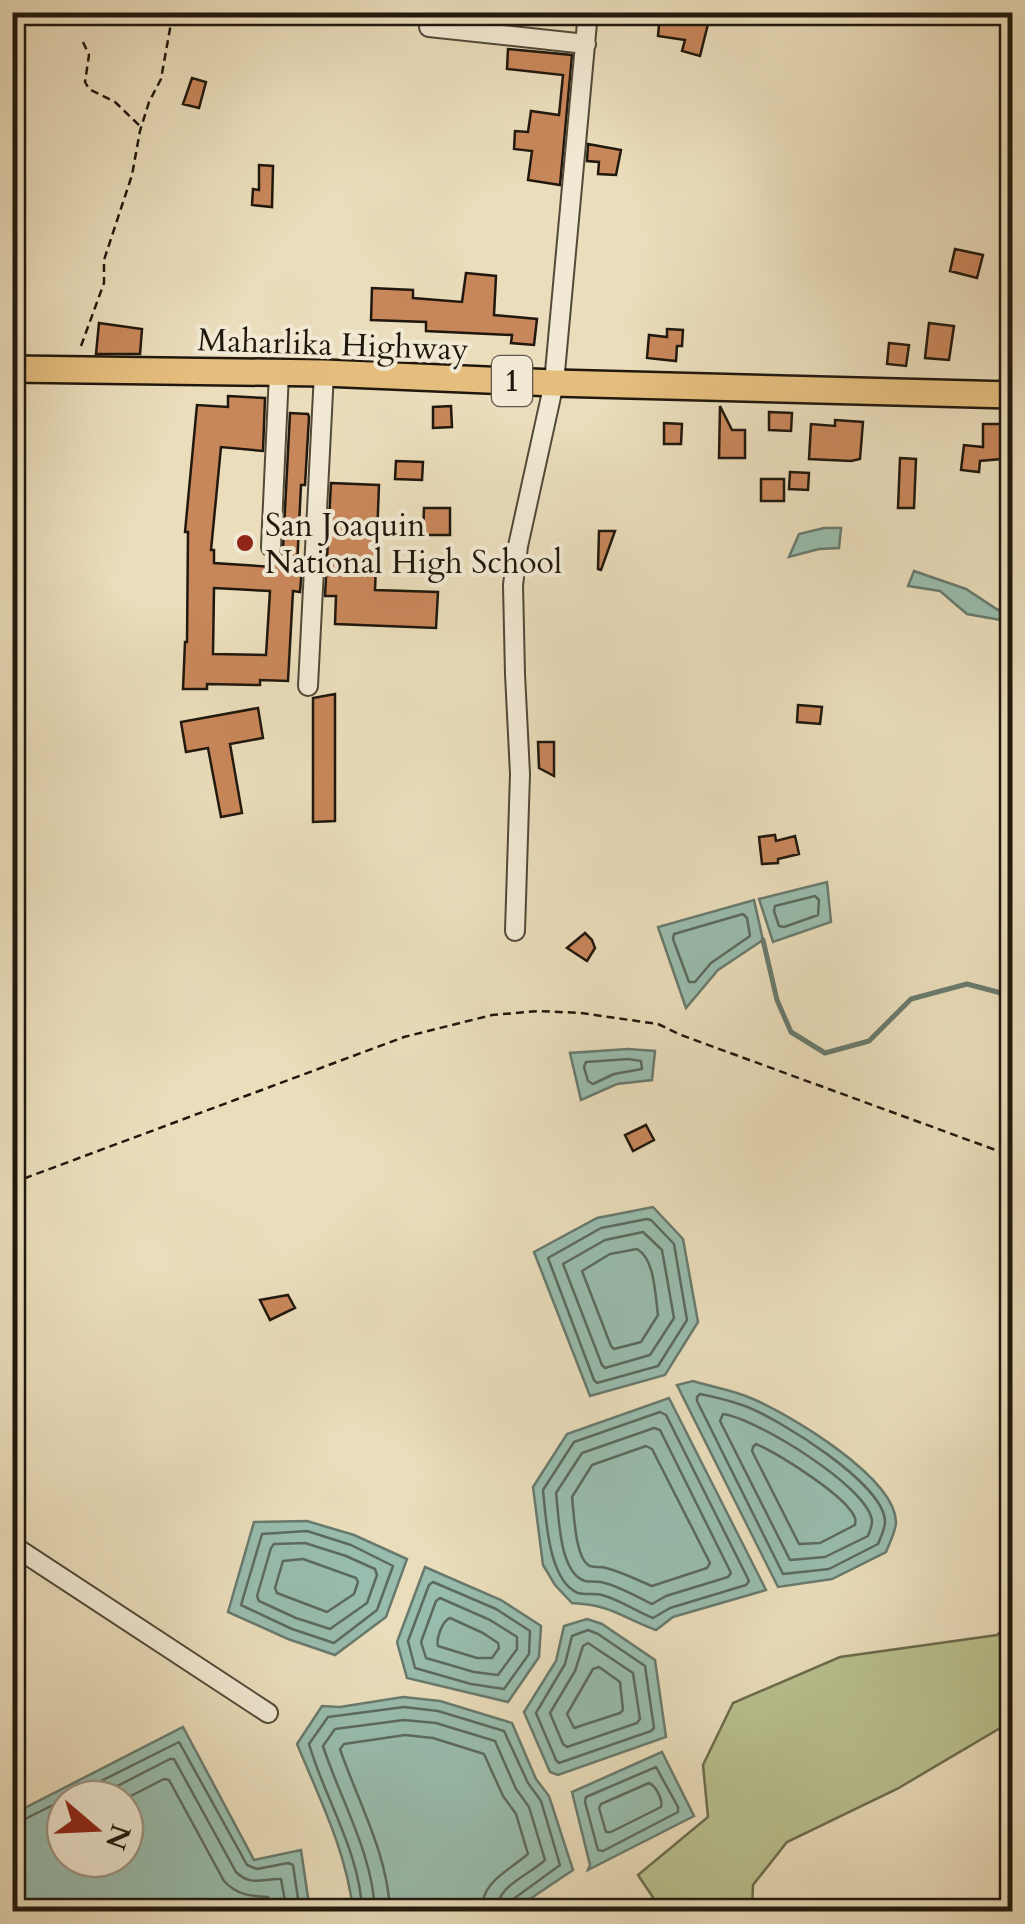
<svg xmlns="http://www.w3.org/2000/svg" width="1025" height="1924" font-family="Cardo,serif">
<style>
.green{fill:#b8c08e;stroke:#6c6c4e;stroke-width:2.5}
.water{fill:#98bcad;stroke:#687a6d;stroke-width:2.5;fill-rule:evenodd}
.lines{fill:none;stroke-linecap:round;stroke-linejoin:round}
.shore{stroke:#5c6a5d;stroke-width:2.5}
.stream{stroke:#687a6d;stroke-width:5}
.building{fill:#c8875b;stroke:#20180d;stroke-width:2.5;fill-rule:evenodd}
.minor-casing{stroke:#524938;stroke-width:22}
.highway-casing{stroke:#20180d;stroke-width:30}
.path{stroke:#20180d;stroke-width:2.5;stroke-dasharray:8 5;stroke-linecap:butt}
.minor{stroke:#f1e9d3;stroke-width:18}
.highway{stroke:#e5be7e;stroke-width:25}
.poi-dot{fill:#8f2418;stroke:#f1e9d3;stroke-width:4}
.labels{text-anchor:middle;stroke-width:8;stroke-linejoin:round;paint-order:stroke}
.shield{fill:#f1e9d3;stroke:#5f5748;stroke-width:2.5}
.shield-label{font-size:30px;font-weight:bold;fill:#20180d}
.street-label{font-size:32px;fill:#20180d;stroke:#f1e9d3}
.poi-label{font-size:32px;fill:#20180d;stroke:#f1e9d3;text-anchor:start}
</style>
<rect width="100%" height="100%" fill="#eaddbb"/>
<filter id="stains"><feTurbulence type="fractalNoise" baseFrequency=".002" numOctaves="4"/><feColorMatrix values="0 0 0 0 .2 0 0 0 0 .09 0 0 0 0 .02 0 0 0 .5 -.17"/></filter>
<radialGradient id="worn" r=".72"><stop offset=".6" stop-color="#630" stop-opacity="0"/><stop offset="1" stop-color="#630" stop-opacity=".3"/></radialGradient>
<!-- green -->
<path class="green" d="M1012 1619V1721L897 1789 787 1842 753 1885 752 1911H662L638 1875 708 1817 703 1765 733 1703 840 1657 997 1635Z"/>
<!-- water -->
<path class="water" d="M824 528H841L839 548 819 549 789 557 799 534Z
M914 571 966 589 998 610 1012 604V622L967 614 940 591 908 586Z
M827 882 831 922 773 942 759 899Z
M754 900 763 940 718 970 686 1008 658 927Z
M628 1049 655 1051 652 1080 617 1084 581 1100 570 1053Z
M653 1207 683 1239 698 1322 665 1375 590 1396 534 1252 597 1218Z
M693 1381C712 1387 734 1390 753 1399 790 1415 895 1477 896 1522 896 1531 889 1544 886 1552L832 1579 778 1587 677 1385Z
M669 1398 766 1590 673 1617 656 1630C621 1617 612 1605 572 1603L555 1585 543 1565 533 1487 567 1434Z
M307 1521 354 1535 407 1559 386 1617 335 1655 288 1639 228 1612 254 1522Z
M425 1567 501 1600 541 1626 539 1657 508 1702 407 1678 397 1642Z
M587 1619 602 1624 655 1660 666 1737 558 1775 550 1772 524 1712 556 1661 564 1626Z
M403 1697 440 1701 512 1723 536 1779 549 1796 573 1870 512 1911H353C347 1853 319 1797 297 1744L322 1706 340 1707Z
M183 1727 254 1860 301 1850 310 1911H13V1814ZM65 1799H125V1859H65Z
M662 1752 694 1816 588 1870 590 1865 572 1792Z"/>
<g class="lines">
<!-- shore -->
<path class="shore" d="M815 896 819 900 818 915 784 927 779 926 774 911 775 906Z
M743 914 747 918 750 936 711 963 695 982H689L673 939 674 934Z
M628 1059 641 1061 642 1069 614 1074 593 1084 588 1081 584 1067 586 1062Z
M647 1219 651 1220 674 1244 687 1320 658 1366 597 1383 594 1380 548 1258 601 1228Z
M643 1232 662 1250 674 1318 650 1355 605 1368 602 1365 563 1264 605 1240Z
M637 1249C655 1259 655 1294 658 1315L641 1342 614 1349 611 1346 582 1271 610 1254Z
M700 1394C715 1397 731 1401 745 1406 779 1419 885 1484 885 1522 885 1529 880 1539 878 1544L829 1569 783 1574 697 1401V1397Z
M660 1412 666 1415 749 1581 746 1585 670 1608 653 1618C636 1611 620 1600 602 1595 595 1593 585 1595 578 1593 548 1581 546 1517 543 1490L574 1442Z
M723 1414C755 1418 869 1487 872 1521 872 1526 870 1531 868 1536L825 1557 790 1560 720 1421Z
M654 1428 660 1430 731 1573 728 1577 666 1596 652 1604C635 1596 619 1586 601 1582 595 1581 590 1582 585 1581 559 1573 559 1516 556 1493L582 1453Z
M756 1444C777 1453 847 1496 855 1518 856 1520 855 1523 855 1525L820 1543 799 1544 752 1451 753 1447Z
M646 1446 652 1449 710 1563 707 1568 652 1586C637 1580 622 1572 606 1568 601 1566 595 1568 590 1566 575 1560 574 1512 572 1497L592 1465Z
M307 1531 351 1545 393 1566 377 1610 334 1643 292 1629 241 1605 262 1534Z
M274 1544 305 1543 346 1556 375 1569 377 1575 367 1603 330 1629 296 1618 259 1601 257 1596 271 1548Z
M303 1559 356 1578 358 1582 354 1594 327 1612 277 1593 275 1588 283 1561Z
M433 1582 496 1609 530 1631 529 1654 504 1689 471 1684 415 1668 408 1641 429 1585Z
M440 1598 490 1620 517 1637V1649L498 1675 474 1672 426 1658 421 1642 436 1601Z
M450 1618 483 1633 498 1643 499 1648 492 1658H477L438 1646C436 1639 442 1621 450 1618Z
M588 1630 598 1634 645 1666 654 1728 651 1731 559 1763 556 1760 536 1713 565 1664 572 1636Z
M588 1643 633 1673 640 1719 637 1723 567 1747 563 1744 550 1713 575 1671 583 1646Z
M599 1667 620 1682 623 1710 620 1713 574 1728 567 1714 593 1669Z
M656 1767 678 1807V1812L603 1851 598 1850 585 1802 586 1797Z
M649 1783C656 1786 663 1800 661 1807L611 1832H606L599 1808 601 1804Z
M92 1799 170 1759H174L236 1872C251 1887 263 1878 281 1879L287 1912
M125 1799 164 1779 169 1780 224 1881C237 1895 250 1896 268 1897L272 1912
M12 1823 21 1821 179 1742 247 1865 257 1869 288 1863 293 1865 300 1912
M362 1912C361 1854 324 1797 309 1744L328 1717 404 1707 438 1711 504 1731 528 1783 541 1801 560 1865 512 1900 508 1912
M375 1912C373 1854 340 1799 323 1746L335 1729 404 1720 436 1723 495 1741 516 1789 529 1807 545 1860C528 1876 497 1885 496 1912
M390 1912C388 1854 358 1802 340 1749L344 1744 405 1735 433 1738 484 1754 503 1796 516 1814 528 1854C507 1872 482 1881 481 1912"/>
<!-- stream -->
<path class="stream" d="M763 940 777 1000 791 1032 825 1053 869 1041 911 999 967 984 1005 994 1012 1002"/>
</g>
<!-- building -->
<path class="building" d="M628 12H711L700 56 682 51 685 40 658 36 659 25 627 22Z
M508 49 572 55 560 185 528 180 532 151 514 149 515 131 528 132 531 111 559 115 563 75 507 69Z
M192 78 206 82 199 108 183 104Z
M588 144 621 150 616 175 598 174 599 162 587 161Z
M259 165 273 166 272 207 252 205 253 189 259 190Z
M955 249 983 255 977 278 950 271Z
M466 273 496 276 494 315 537 319 534 345 511 343 512 335 426 331V322L371 320 372 288 413 290V298L462 302Z
M99 323 142 329 140 354H96Z
M929 323 954 326 949 360 925 358Z
M667 329 683 330 682 346H677L676 361 647 358 649 335 667 337Z
M889 343 909 345 906 366 887 364Z
M228 396 265 398 263 451 221 447 211 550H214V563L273 567 274 559 281 554 283 548 290 413 308 414 309 417 305 485H301L297 567H302L300 592 293 591 288 681 260 680V685L207 684V689H183L185 642H187L188 532H185L197 405 228 407ZM214 588 270 591 266 655 213 654Z
M451 406 452 427 433 428V407Z
M720 406 732 430H745V458H719Z
M769 412 792 413 791 431 769 430Z
M835 420 863 422 860 459 851 461 809 459 811 424 835 426Z
M664 423 682 424 681 444H664Z
M983 424H1004L1005 449 1012 450V458L980 461 979 472 961 470 964 445 983 447Z
M900 458 916 459 914 508H898Z
M396 461 423 462 422 480 395 479Z
M790 472 809 473 808 490 789 489Z
M761 479H784V501H761Z
M331 483 379 485 375 590 438 592 436 628 335 624 336 596H325Z
M424 508H450V535H423Z
M599 531H615L601 570 598 569Z
M335 694V821L313 822V698Z
M798 705 822 707 820 724 797 722Z
M258 708 263 738 230 744 242 813 221 817 208 748 186 752 181 722Z
M538 742H554V776L539 768Z
M775 835 776 841 795 836 799 854 778 859V863L762 864 759 837Z
M585 933 592 940 595 948 587 961 567 948Z
M646 1125 654 1140 633 1151 625 1135Z
M288 1295 295 1308 270 1320 260 1300Z"/>
<g class="lines">
<!-- minor casing -->
<g class="minor-casing">
<path id="minor" d="M429 27 586 44
M271 547 279 373
M308 686 324 373
M515 931 520 774 515 674 513 585 518 546 554 383 588 12
M12 1545 268 1713"/>
</g>
<!-- highway casing -->
<g class="highway-casing">
<path id="highway" d="M12 369 324 373 554 383 1012 395"/>
</g>
<!-- path -->
<path class="path" d="M83 42 89 55 85 82 89 89 115 102 140 126
M81 346 104 283V260L132 175 140 131 149 102 161 79 173 12
M12 1183 404 1037 492 1015 539 1011 581 1013 658 1024 681 1035 1012 1156"/>
<!-- minor -->
<use href="#minor" class="minor"/>
<!-- highway -->
<use href="#highway" class="highway"/>
</g>
<!-- markers -->
<circle class="poi-dot" cx="245" cy="543" r="10"/>
<g class="labels">
<!-- shield labels -->
<rect class="shield" x="492" y="356" width="40" height="50" rx="8"/>
<g class="shield-label">
<text x="512" y="391">1</text>
</g>
<!-- street labels -->
<g class="street-label">
<text transform="translate(333 344) rotate(2)" y="11">Maharlika Highway</text>
</g>
<!-- poi labels -->
<g class="poi-label">
<text x="265" y="536">San Joaquin<tspan x="265" dy="37">National High School</tspan></text>
</g>
</g>
<!-- margin -->
<rect width="1025" height="1924" fill="none" stroke="#eaddbb" stroke-width="50"/>
<rect x="15" y="15" width="995" height="1894" fill="none" stroke="#20180d" stroke-width="5"/>
<rect x="25" y="25" width="975" height="1874" fill="none" stroke="#20180d" stroke-width="2.5"/>
<!-- north arrow -->
<g transform="translate(95 1829) rotate(109)"><circle r="48" fill="#f1e9d3" stroke="#9d9584" stroke-width="2.5"/>
<path d="M0-8L18 38L0 25L-18 38Z" fill="#8f2418"/>
<text y="-15" font-size="28" font-weight="bold" text-anchor="middle" fill="#20180d">N</text>
</g>
<rect width="100%" height="100%" filter="url(#stains)"/>
<rect width="100%" height="100%" fill="url(#worn)"/>
</svg>
